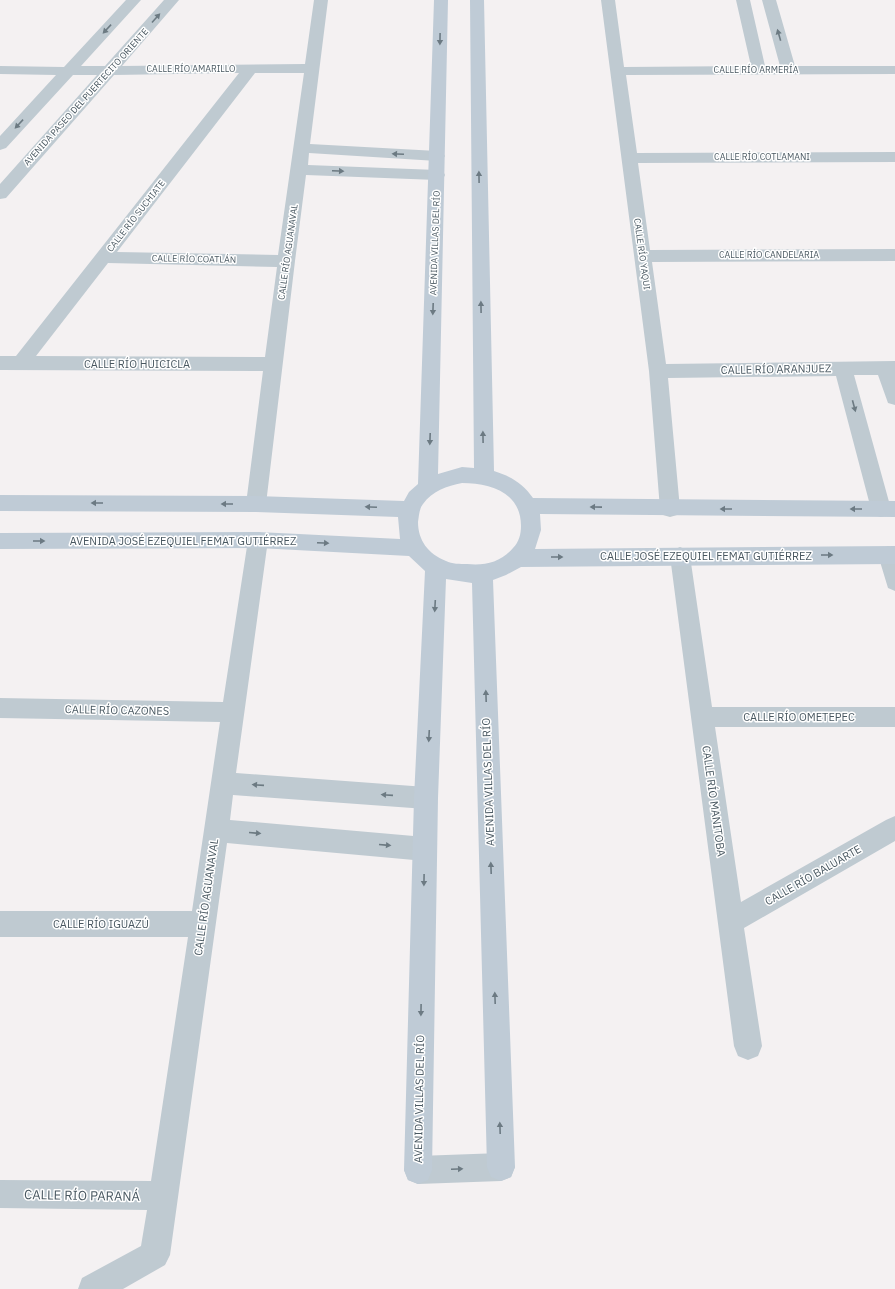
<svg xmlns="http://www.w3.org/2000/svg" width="895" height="1289" font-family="'IBM Plex Sans',sans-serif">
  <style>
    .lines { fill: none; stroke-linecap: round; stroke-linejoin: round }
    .street { fill: #bfcad1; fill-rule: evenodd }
    .secondary { fill: #bfcbd6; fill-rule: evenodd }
    .oneway { fill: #6c7a82 }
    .oneway2 { fill: #6c7a83 }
    .labels { text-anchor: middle; stroke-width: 3; stroke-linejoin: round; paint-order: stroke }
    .far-street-label { font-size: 9px; fill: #485760; stroke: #fff }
    .street-label { font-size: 11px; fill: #485760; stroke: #fff }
    .near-street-label { font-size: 13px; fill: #485760; stroke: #fff }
  </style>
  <rect width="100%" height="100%" fill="#f4f1f2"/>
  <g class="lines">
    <path class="street" d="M126,0H141L81,66H105L164,0H179L122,66L305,64L314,0H328L310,144L437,151L443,153L445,156L443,159L437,161L309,153L308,165L437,170L443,171L445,175L443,179L437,180L306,175L295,261L266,504L263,510L256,512L249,510L246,504L263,371L0,370V356H16L239,73L114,75L6,198L0,199V184L97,75H73L6,148L0,150V136L56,75L0,74V66L64,67ZM255,73H304L278,255L117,252ZM108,263L277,267L265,357L36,356Z
      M601,0H615L624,67L751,66L736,0H750L765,66H780L762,0H776L795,66H895V74L626,75L637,153L895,152V162L638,163L650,250L895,249V261L652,262L666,364L895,361V405L888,403L878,375H854L891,509L888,515L881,517L874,515L871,509L836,376L668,378L680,509L677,515L670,517L663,515L660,509L649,371Z
      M258,532L265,534L268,540L236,773L426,787L434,790L438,798L434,806L426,809L233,795L230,820L425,837L434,841L437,849L434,857L425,861L227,843L170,1255L165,1265L123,1289H78L82,1278L141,1246L147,1210L0,1208V1180L151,1181L188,937H0V911H192L220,722L0,718V698L223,702L248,540L251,534Z
      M888,546L895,549V591L888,588L878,555L881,549Z
      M680,547L687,550L690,556L712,707H895V727H715L741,902L886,820L895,816V841L744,928L762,1046L758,1056L748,1060L738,1056L734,1046L670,556L673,550Z
      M501,1153L511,1157L515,1167L511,1177L501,1181L418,1184L408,1180L404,1170L408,1160L418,1156Z"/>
    <path class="secondary" d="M434,0H448L438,474L462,467L474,468L470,0H484L494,471C510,476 523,483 533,498L895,501V517L540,514L541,530L535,549L895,546V564L521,567L506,575L493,580L515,1167L511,1177L501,1181L491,1177L487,1167L472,583L446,579L438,798L432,1170L428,1180L418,1184L408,1180L404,1170L414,798L425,571L409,556L258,548L0,549V533L258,532L400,539L398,517L256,512L0,511V495L256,496L404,501L409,492L418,484ZM462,483C490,483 521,492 521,526C521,534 519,542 513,548C501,562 485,566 467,564C460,564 452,564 446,561C428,554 418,540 418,522C419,516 419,509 423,504C432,491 447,486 462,483Z"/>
  </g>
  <defs><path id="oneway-solid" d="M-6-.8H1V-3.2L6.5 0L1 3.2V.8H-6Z"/></defs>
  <g class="oneway">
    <use href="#oneway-solid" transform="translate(156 18) rotate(-48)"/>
    <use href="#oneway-solid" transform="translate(107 29) rotate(133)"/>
    <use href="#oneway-solid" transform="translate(779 35) rotate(-106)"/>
    <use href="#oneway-solid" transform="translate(19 124) rotate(133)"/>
    <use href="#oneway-solid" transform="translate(398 154) rotate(-177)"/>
    <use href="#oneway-solid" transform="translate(338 171) rotate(2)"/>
    <use href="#oneway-solid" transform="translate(854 406) rotate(75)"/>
    <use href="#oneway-solid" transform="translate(258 785) rotate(-176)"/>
    <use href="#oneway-solid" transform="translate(387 795) rotate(-176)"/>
    <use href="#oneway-solid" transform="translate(255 833) rotate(5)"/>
    <use href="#oneway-solid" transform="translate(385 845) rotate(5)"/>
    <use href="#oneway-solid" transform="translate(457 1169) rotate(-2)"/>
  </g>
  <g class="oneway2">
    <use href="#oneway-solid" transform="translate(440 39) rotate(91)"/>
    <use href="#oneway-solid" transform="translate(479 177) rotate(-91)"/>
    <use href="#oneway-solid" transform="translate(481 307) rotate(-91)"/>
    <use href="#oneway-solid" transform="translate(433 309) rotate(92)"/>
    <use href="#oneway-solid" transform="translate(483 437) rotate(-91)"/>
    <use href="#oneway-solid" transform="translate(430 439) rotate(92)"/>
    <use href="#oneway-solid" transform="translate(97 503) rotate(-180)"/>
    <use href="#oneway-solid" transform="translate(227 504) rotate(-180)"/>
    <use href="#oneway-solid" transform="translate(371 507) rotate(-178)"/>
    <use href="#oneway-solid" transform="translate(596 507) rotate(-179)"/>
    <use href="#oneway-solid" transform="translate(726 509) rotate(-180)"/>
    <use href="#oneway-solid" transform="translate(856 509) rotate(-180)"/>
    <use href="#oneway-solid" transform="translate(39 541)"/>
    <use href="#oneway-solid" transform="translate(323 543) rotate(3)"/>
    <use href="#oneway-solid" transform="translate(827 555)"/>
    <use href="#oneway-solid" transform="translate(557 557)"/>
    <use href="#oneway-solid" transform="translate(435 606) rotate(93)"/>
    <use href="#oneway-solid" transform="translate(486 696) rotate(-92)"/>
    <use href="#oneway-solid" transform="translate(429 736) rotate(93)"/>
    <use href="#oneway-solid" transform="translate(491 868) rotate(-92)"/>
    <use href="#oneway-solid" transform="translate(424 880) rotate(91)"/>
    <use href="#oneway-solid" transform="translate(495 998) rotate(-92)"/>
    <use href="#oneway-solid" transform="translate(421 1010) rotate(91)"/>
    <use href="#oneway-solid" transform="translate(500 1128) rotate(-92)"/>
  </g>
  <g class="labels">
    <g class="far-street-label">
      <text x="191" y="72">CALLE RÍO AMARILLO</text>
      <text x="756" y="73">CALLE RÍO ARMERÍA</text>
      <text transform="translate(86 97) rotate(-48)" y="3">AVENIDA PASEO DEL PUERTECITO ORIENTE</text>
      <text x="762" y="160">CALLE RÍO COTLAMANI</text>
      <text transform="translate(136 216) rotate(-52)" y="3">CALLE RÍO SUCHIATE</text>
      <text transform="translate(435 243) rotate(-88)" y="3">AVENIDA VILLAS DEL RÍO</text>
      <text transform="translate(288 252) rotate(-82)" y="3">CALLE RÍO AGUANAVAL</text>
      <text transform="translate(642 254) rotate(82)" y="3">CALLE RÍO YAQUI</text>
      <text x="769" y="258">CALLE RÍO CANDELARIA</text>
      <text transform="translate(194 259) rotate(1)" y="3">CALLE RÍO COATLÁN</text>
    </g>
    <g class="street-label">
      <text x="137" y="368">CALLE RÍO HUICICLA</text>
      <text transform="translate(776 369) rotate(-1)" y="4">CALLE RÍO ARANJUEZ</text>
      <text x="183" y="545">AVENIDA JOSÉ EZEQUIEL FEMAT GUTIÉRREZ</text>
      <text x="706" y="560">CALLE JOSÉ EZEQUIEL FEMAT GUTIÉRREZ</text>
      <text transform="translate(117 710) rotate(1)" y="4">CALLE RÍO CAZONES</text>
      <text x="799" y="721">CALLE RÍO OMETEPEC</text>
      <text transform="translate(488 782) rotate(-92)" y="4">AVENIDA VILLAS DEL RÍO</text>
      <text transform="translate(714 801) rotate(82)" y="4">CALLE RÍO MANITOBA</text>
      <text transform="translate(813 875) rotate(-30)" y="4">CALLE RÍO BALUARTE</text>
      <text transform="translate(206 897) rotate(-82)" y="4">CALLE RÍO AGUANAVAL</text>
      <text x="101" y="928">CALLE RÍO IGUAZÚ</text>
      <text transform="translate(419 1099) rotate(-89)" y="4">AVENIDA VILLAS DEL RÍO</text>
    </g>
    <g class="near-street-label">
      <text transform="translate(82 1195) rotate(1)" y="5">CALLE RÍO PARANÁ</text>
    </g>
  </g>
</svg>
